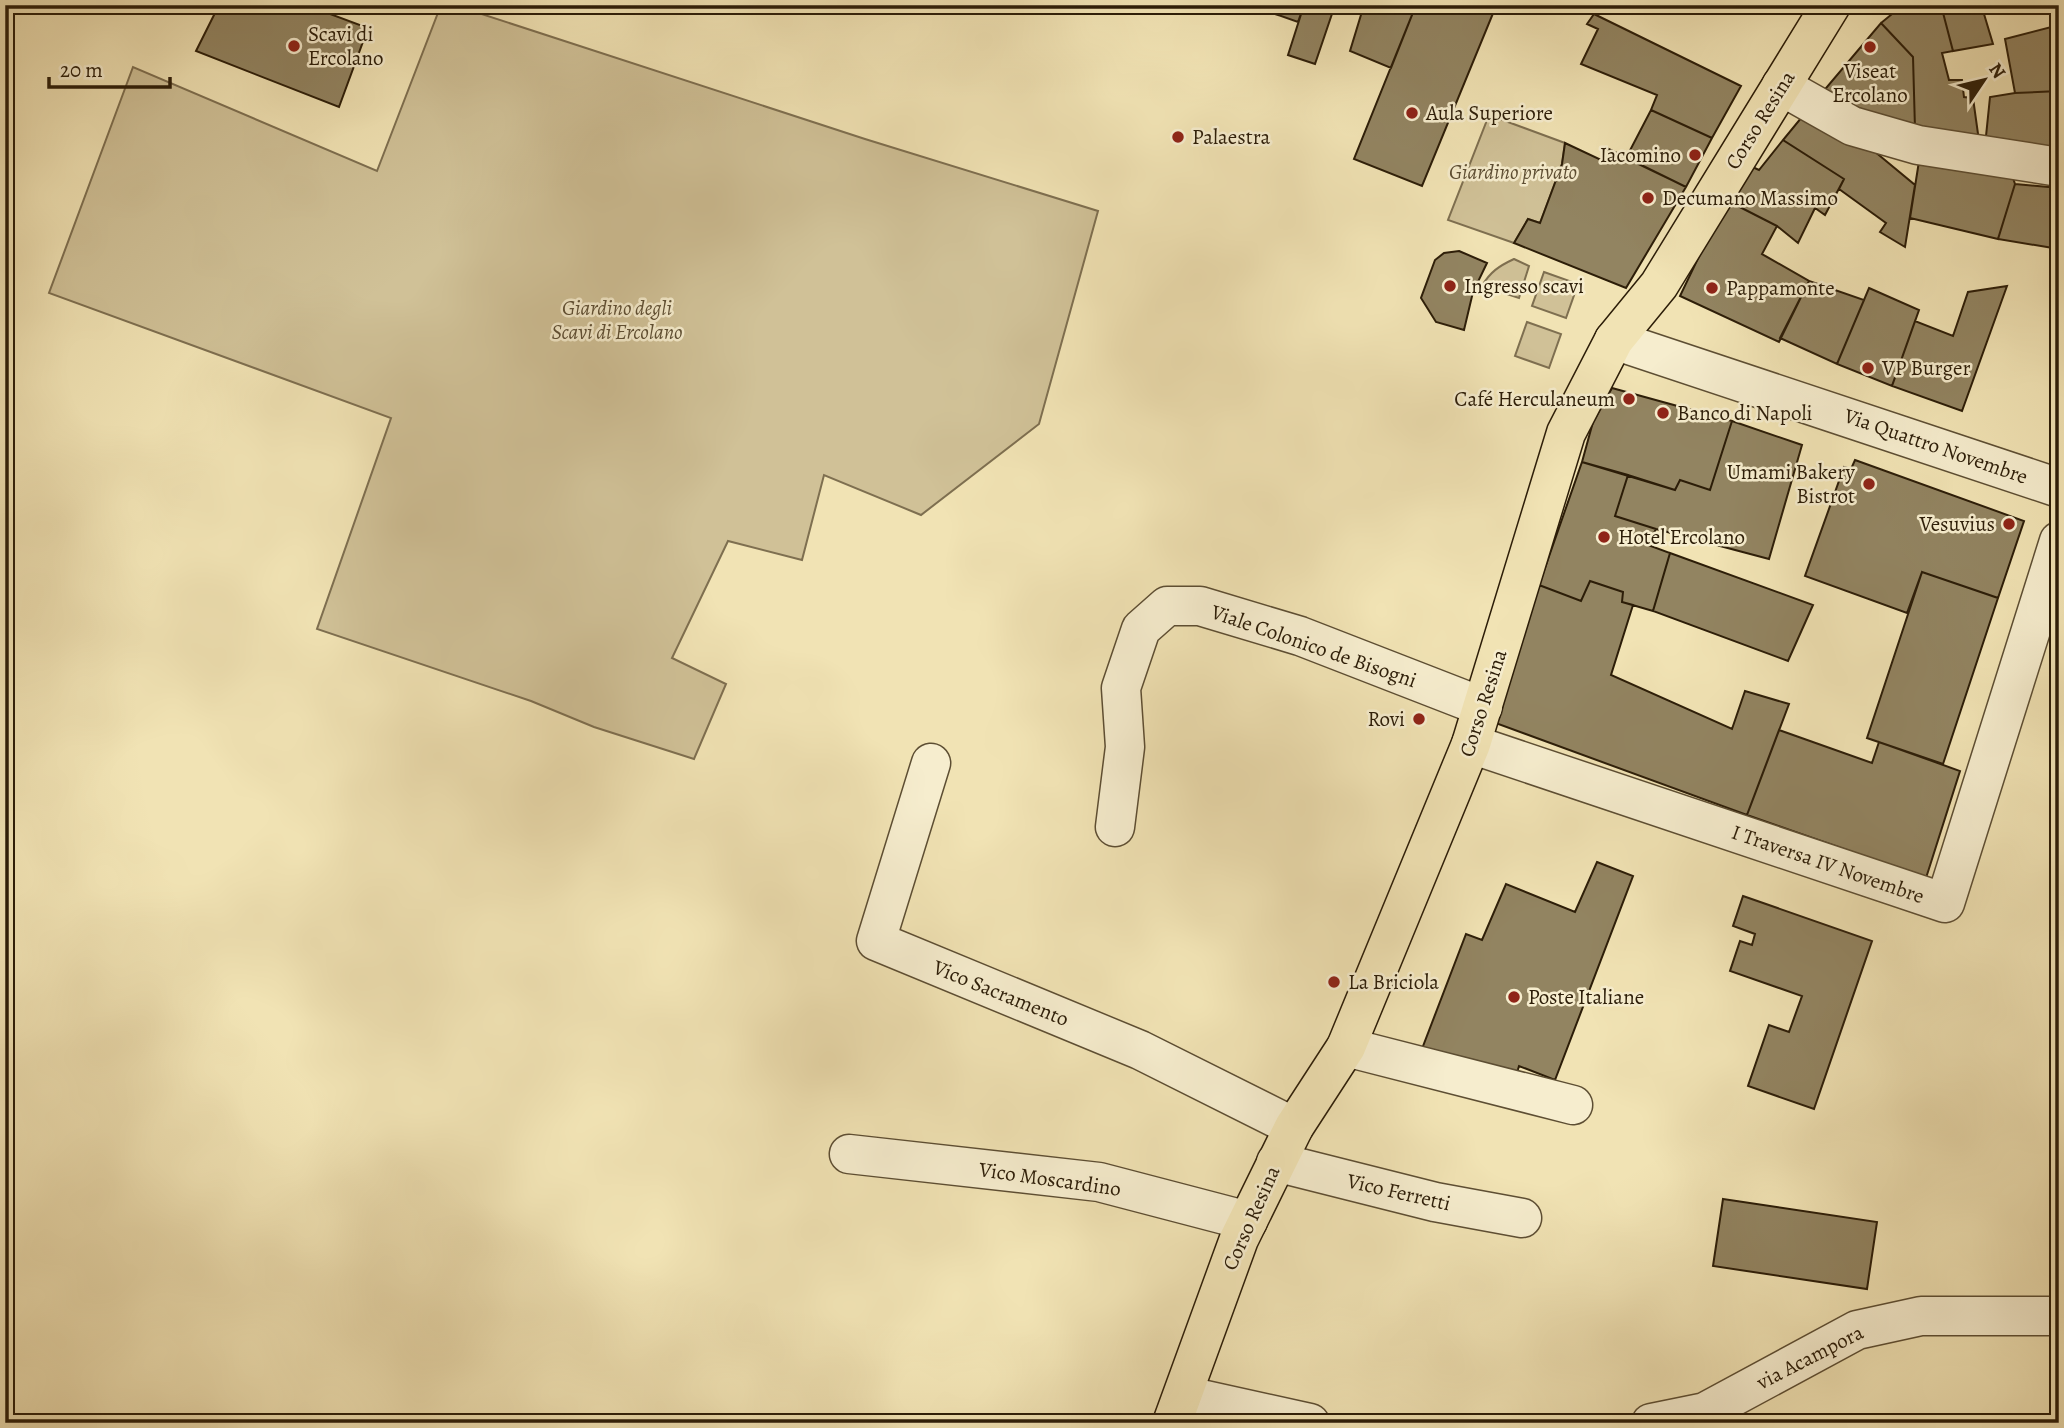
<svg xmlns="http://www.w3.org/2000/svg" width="2064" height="1428" font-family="Alegreya,serif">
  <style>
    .green { fill: #d0c197; stroke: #7e6f50; stroke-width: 2 }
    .building { fill: #928461; stroke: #2c1d08; stroke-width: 2 }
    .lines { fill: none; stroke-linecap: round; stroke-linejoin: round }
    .minor-casing { stroke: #5d4e33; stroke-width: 41 }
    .tertiary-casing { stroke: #5d4e33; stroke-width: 41 }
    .primary-casing { stroke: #2c1d08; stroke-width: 41 }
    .minor { stroke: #f6edce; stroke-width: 38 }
    .tertiary { stroke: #f6edce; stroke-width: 38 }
    .primary { stroke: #f1e3b4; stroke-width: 38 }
    .poi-dot { fill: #8f2418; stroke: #f6edce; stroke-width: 2.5 }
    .labels { text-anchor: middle; stroke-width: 5; stroke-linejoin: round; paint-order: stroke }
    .poi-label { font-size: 21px; fill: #2c1d08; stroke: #f6edce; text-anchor: start }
    .street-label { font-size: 21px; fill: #2c1d08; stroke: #f6edce }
    .park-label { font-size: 21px; font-style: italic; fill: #5d4e33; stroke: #f6edce }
  </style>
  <rect width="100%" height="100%" fill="#f1e3b4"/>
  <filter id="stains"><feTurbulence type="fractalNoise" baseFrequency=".00286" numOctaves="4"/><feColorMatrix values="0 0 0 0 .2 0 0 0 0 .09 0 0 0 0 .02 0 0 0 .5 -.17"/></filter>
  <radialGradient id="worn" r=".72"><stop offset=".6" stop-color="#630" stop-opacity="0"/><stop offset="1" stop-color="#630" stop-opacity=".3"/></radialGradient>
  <path class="green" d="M441,5H454L865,139L1098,211L1039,424L921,515L824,475L802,560L728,541L672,658L726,684L694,759L594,727L531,701L317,629L391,418L49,293L133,67L377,171Z
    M1489,115L1565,143L1562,164L1540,223L1528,219L1514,243L1448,220Z
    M1514,259L1529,266L1519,298L1482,286C1490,272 1499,266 1514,259Z
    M1544,272L1578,284L1566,318L1532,306Z
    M1527,322L1561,334L1549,368L1515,356Z"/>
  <path class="building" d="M219,5H306L368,28L339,107L196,51Z
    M1248,5H1282L1278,15Z
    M1282,5H1304L1298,22L1278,15Z
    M1304,5H1335L1315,64L1288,55Z
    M1364,5H1416L1391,68L1350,51Z
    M1416,5H1481L1494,11L1422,186L1354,159Z
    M1903,5H1941L1953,51L1942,53L1949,80H1962L1964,97L1973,98L1979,141L1915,129L1913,57L1881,23Z
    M1941,5H2014L1984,14L1993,44L1953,51Z
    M1594,14L1741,86L1712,138L1651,110L1657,95L1581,64L1598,29L1587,24Z
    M1881,23L1913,57L1915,129L1821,94Z
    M2059,25V91L2015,93L2005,39Z
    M2059,91V157L1985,146L1990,97L2015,93Z
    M1651,110L1712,138L1686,187L1626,158Z
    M1806,112L1868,146L1915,185L1905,247L1880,232L1886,223L1839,189L1844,179L1783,140Z
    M1783,140L1844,179L1825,215L1815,208L1798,243L1777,226L1726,200L1746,164L1759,170Z
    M1565,143L1601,160L1607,148L1686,187L1626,288L1514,243L1528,219L1540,223L1562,164Z
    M1920,155L2010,169L2015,184L1998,239L1910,218Z
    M2015,184L2059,188V249L1998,239Z
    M1726,200L1777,226L1762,254L1809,281L1779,342L1680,296Z
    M1459,251L1487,263L1473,292L1464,330L1436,322L1421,298L1435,260L1444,253Z
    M1809,281L1864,300L1837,364L1780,338Z
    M2007,286L1962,411L1892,386L1915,321L1953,336L1968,292Z
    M1869,288L1919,310L1892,386L1837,364Z
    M1612,388L1732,421L1710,490L1680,480L1675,490L1582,462L1593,422Z
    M1732,421L1802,445L1769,559L1656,529L1615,516L1628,475L1675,490L1680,480L1710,490Z
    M1855,460L2024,521L1998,598L1922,572L1907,613L1805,576L1844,467L1851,469Z
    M1582,462L1628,475L1615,516L1656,529L1648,545L1670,553L1653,611L1622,602L1623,592L1590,581L1581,601L1539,585Z
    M1670,553L1813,605L1788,661L1653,611Z
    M1922,572L1998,598L1943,764L1867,738Z
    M1590,581L1623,592L1622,602L1633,605L1611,675L1732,729L1745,691L1789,704L1747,815L1490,721L1539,585L1581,601Z
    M1779,730L1872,763L1879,742L1960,771L1926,878L1747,815Z
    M1597,862L1633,876L1555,1080L1519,1066L1514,1083L1420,1054L1466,934L1482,940L1506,884L1575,912Z
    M1743,896L1872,941L1814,1109L1748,1086L1769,1025L1789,1032L1802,996L1730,971L1740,941L1752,945L1755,934L1733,926Z
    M1723,1199L1877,1222L1867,1289L1713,1266Z
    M832,1419L861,1423H811Z"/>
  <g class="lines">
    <g class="minor-casing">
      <path id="minor" d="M1781,86L1852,126L1918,145L2059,167
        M931,763L876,941L1140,1050L1294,1127
        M1115,827L1125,747L1121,688L1141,629L1167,606H1200L1300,636L1483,707
        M1346,1047L1573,1105
        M849,1154L1099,1182L1248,1221
        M1276,1162L1435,1202L1522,1218
        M1183,1395L1310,1423
        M1651,1423L1705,1412L1857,1330L1921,1316H2059"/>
    </g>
    <g class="tertiary-casing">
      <path id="tertiary" d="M1614,340L2059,488
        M1471,744L1945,903L2059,541"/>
    </g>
    <g class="primary-casing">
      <path id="primary" d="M1172,1423L1239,1239L1294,1127L1346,1047L1471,744L1566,433L1614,340L1659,285L1831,5"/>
    </g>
    <use href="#minor" class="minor"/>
    <use href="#tertiary" class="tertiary"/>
    <use href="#primary" class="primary"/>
  </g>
  <g class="poi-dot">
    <circle cx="294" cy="46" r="7"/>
    <circle cx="1870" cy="47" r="7"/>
    <circle cx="1412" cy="113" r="7"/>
    <circle cx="1178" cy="137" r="7"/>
    <circle cx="1695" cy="155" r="7"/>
    <circle cx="1648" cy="198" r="7"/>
    <circle cx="1450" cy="286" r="7"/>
    <circle cx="1712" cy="288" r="7"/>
    <circle cx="1868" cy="368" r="7"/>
    <circle cx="1629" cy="399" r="7"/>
    <circle cx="1663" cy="413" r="7"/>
    <circle cx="1869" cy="484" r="7"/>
    <circle cx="2009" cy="524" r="7"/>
    <circle cx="1604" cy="537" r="7"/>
    <circle cx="1419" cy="719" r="7"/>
    <circle cx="1334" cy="982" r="7"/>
    <circle cx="1514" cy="997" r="7"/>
  </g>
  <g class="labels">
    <g class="poi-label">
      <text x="308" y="41">Scavi di<tspan x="308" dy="24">Ercolano</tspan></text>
      <text x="1870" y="78" text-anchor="middle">Viseat<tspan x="1870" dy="24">Ercolano</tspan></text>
      <text x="1426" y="120">Aula Superiore</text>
      <text x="1192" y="144">Palaestra</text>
      <text x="1681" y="162" text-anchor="end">Iacomino</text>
      <text x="1662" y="205">Decumano Massimo</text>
      <text x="1464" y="293">Ingresso scavi</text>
      <text x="1726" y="295">Pappamonte</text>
      <text x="1882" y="375">VP Burger</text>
      <text x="1615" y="406" text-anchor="end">Café Herculaneum</text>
      <text x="1677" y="420">Banco di Napoli</text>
      <text x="1855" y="479" text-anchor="end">Umami Bakery<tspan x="1855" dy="24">Bistrot</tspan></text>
      <text x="1995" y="531" text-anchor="end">Vesuvius</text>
      <text x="1618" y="544">Hotel Ercolano</text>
      <text x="1405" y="726" text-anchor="end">Rovi</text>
      <text x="1348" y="989">La Briciola</text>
      <text x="1528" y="1004">Poste Italiane</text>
    </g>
    <g class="street-label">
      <text transform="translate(1760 120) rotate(-58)" y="7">Corso Resina</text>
      <text transform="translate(1936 446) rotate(19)" y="7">Via Quattro Novembre</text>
      <text transform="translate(1314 646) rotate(19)" y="7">Viale Colonico de Bisogni</text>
      <text transform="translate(1483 703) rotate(-72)" y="7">Corso Resina</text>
      <text transform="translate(1828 864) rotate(19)" y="7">I Traversa IV Novembre</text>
      <text transform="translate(1001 993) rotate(22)" y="7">Vico Sacramento</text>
      <text transform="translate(1050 1179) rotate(8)" y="7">Vico Moscardino</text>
      <text transform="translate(1399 1192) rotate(13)" y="7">Vico Ferretti</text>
      <text transform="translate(1251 1218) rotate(-66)" y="7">Corso Resina</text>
      <text transform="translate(1810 1357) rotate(-27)" y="7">via Acampora</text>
    </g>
    <g class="park-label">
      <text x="1513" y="179">Giardino privato</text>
      <text x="617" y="315">Giardino degli<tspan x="617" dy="24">Scavi di Ercolano</tspan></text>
    </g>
  </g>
  <rect width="2064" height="1428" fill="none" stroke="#f1e3b4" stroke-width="28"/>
  <rect x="7" y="7" width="2050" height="1414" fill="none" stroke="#2c1d08" stroke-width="3.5"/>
  <rect x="14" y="14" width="2036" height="1400" fill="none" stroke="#2c1d08" stroke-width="2"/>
  <g transform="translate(1984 80) rotate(55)" stroke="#f6edce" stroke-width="5" paint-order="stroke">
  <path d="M0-5L12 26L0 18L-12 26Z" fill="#2c1d08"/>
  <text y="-10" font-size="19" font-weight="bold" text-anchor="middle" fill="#2c1d08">N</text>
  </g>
  <path d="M49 77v10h121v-10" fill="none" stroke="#2c1d08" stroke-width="3.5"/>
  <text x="60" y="77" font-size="21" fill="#2c1d08" stroke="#f6edce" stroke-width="5" paint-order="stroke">20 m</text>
  <rect width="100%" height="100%" filter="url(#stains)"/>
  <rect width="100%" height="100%" fill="url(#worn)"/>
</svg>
